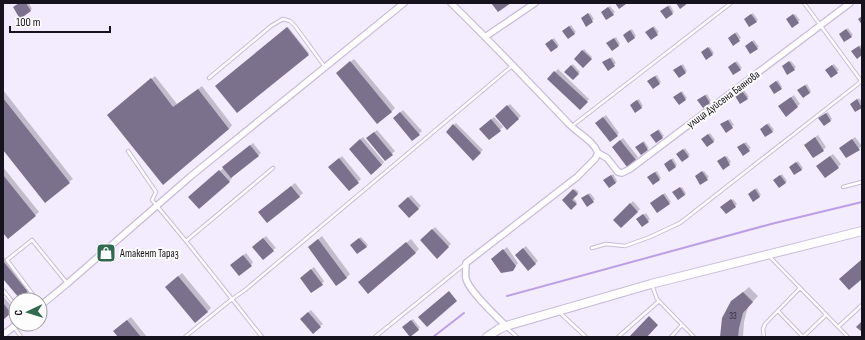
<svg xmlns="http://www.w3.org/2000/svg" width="865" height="340" font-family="'Sofia Sans Condensed',sans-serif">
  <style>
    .shadow { fill: #0003 }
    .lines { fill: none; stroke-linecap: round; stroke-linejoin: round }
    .stream { stroke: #bc9ee6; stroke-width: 2 }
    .building { fill: #7c718d }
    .lane-casing { stroke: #c7bbd9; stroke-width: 4.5 }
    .street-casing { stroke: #c7bbd9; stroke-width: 8 }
    .secondary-casing { stroke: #c7bbd9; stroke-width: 10 }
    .lane { stroke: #fff; stroke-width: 2.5 }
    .street { stroke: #fff; stroke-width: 5.5 }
    .secondary { stroke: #fff; stroke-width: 8 }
    .labels { text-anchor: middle; stroke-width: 4; stroke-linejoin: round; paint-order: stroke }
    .number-label { font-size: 9px; fill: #302a3a }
    .street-label { font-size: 11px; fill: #17131e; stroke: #fdfdfd }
    .poi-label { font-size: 11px; fill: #17131e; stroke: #fdfdfd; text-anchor: start }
  </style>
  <rect width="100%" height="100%" fill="#f3ecff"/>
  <path class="shadow" d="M19,3H29L32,9L20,17Z
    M670,5L674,12L666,17L663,9Z
    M610,6L615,12L613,14L602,12Z
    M590,13L594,19L586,25L583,17Z
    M753,13L758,20L756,21L747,17Z
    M795,14L800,20L792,26L789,18Z
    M571,25L576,32L568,37L565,29Z
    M654,26L659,32L651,38L648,30Z
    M288,27L309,53L237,112L216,86Z
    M848,28L853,35L851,36L842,32Z
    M632,29L636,36L628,42L625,33Z
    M737,32L741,38L733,44L730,36Z
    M616,37L620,44L618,46L609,42Z
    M554,38L559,45L557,47L548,43Z
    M754,40L759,47L757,48L748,44Z
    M861,45L862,47V54L854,49Z
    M710,47L714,53L706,59L703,51Z
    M584,49L592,57L583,67L575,59Z
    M612,57L616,63L608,69L605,61Z
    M354,59L395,108L391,112L340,70Z
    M737,61L742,68L740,69L731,65Z
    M791,61L796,67L794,69L785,65Z
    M573,64L580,72L573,79L566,72Z
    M683,64L687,71L686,72L676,69Z
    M834,64L839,70L831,76L828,68Z
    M558,69L589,99L580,109L548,79Z
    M657,75L661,82L653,87L650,79Z
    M155,76L177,104L202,86L232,125L229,129L112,112Z
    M778,80L782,87L781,88L772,84Z
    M807,84L811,91L810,93L800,89Z
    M3,90L73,179L69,182L3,148Z
    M744,90L749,97L747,98L738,94Z
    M682,91L687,98L685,99L676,95Z
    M707,94L711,101L709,102L700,99Z
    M794,95L800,104L786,115L782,104Z
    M859,98L862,102V106L856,111L853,103Z
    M639,99L643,106L636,112L632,103Z
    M510,104L521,116L507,128L496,116Z
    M403,110L422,131L412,140L394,118Z
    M828,112L832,119L831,120L821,117Z
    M606,115L619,133L617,135L596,123Z
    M494,117L503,127L489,139L483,126Z
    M730,119L734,125L726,131L723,123Z
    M456,123L483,150L473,159L447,132Z
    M769,123L774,130L772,131L763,127Z
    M659,129L664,136L662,137L653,134Z
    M377,130L395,151L385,160L370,136Z
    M710,133L715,140L713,142L704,138Z
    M818,135L826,147L823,150L808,143Z
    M363,137L384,162L382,165L353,146Z
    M855,137L862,146L846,157L840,148Z
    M623,138L638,157L635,160L616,144Z
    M644,141L649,148L647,149L638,146Z
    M746,142L751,148L743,154L740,146Z
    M253,143L261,153L231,177L232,178L229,182L193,194Z
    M685,148L690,155L688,156L679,153Z
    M833,154L841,164L838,167L819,164Z
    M342,156L361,179L349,190L332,165Z
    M727,156L731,162L723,168L720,160Z
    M673,158L677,165L669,171L667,163Z
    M798,161L803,168L801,170L792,166Z
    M3,167L39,212L8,238L3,231Z
    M657,171L661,178L653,183L650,175Z
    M704,171L709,177L707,179L698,175Z
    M613,174L617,181L616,183L606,179Z
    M782,174L787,181L785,183L776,179Z
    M295,183L303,193L299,197L263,209Z
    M682,187L686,193L685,195L675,191Z
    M757,188L761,195L753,201L750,192Z
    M575,189L579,192L573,198L577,202L571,208L563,200Z
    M590,193L595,199L593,201L584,197Z
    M665,193L671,202L669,203L653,201Z
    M411,195L421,206L409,217L400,206Z
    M733,199L737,204L726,213L723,206Z
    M633,201L640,209L621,227L614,220Z
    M646,213L650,219L648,221L637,219Z
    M435,227L451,244L437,257L421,240Z
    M266,236L276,248L273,250L256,244Z
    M322,236L350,274L346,278L309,247Z
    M361,237L368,245L358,253L351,245Z
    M411,239L419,249L416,252L363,279Z
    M526,246L538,261L528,270L519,252Z
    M507,247L518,263L515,267L495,257Z
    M246,253L253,262L251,265L234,263Z
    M3,256L30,289L20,298L3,277Z
    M314,267L324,281L322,284L304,275Z
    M182,273L211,308L207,312L170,283Z
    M749,287L758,296L748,307L744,322L743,337H721L732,302Z
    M3,296L14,309L3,319Z
    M311,310L323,324L320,326L301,319Z
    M131,317L147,337H120L118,327Z
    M413,319L420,328L410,336L403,327Z"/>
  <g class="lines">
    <path class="stream" d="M507,296L771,224L862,202
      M433,337L464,313"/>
  </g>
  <path class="building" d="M19,3H26L31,11L20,19L13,7Z
    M491,3H511L498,12Z
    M615,3H625L626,4L619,9Z
    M676,3H688L680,9Z
    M668,6L673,14L666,19L660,11Z
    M608,7L614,15L606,20L601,12Z
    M588,13L593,22L586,27L581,18Z
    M751,14L757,22L749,27L744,19Z
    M793,14L799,23L792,28L786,19Z
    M862,16V25L858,19Z
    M569,26L575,34L568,39L562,31Z
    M287,27L309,55L237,113L215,86Z
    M653,27L658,35L651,40L645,32Z
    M846,29L852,37L844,42L839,34Z
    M630,30L635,38L628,43L623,35Z
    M735,33L740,41L733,46L728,38Z
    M614,38L619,46L612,51L606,43Z
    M552,39L558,47L551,52L545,44Z
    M752,41L758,49L750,54L745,46Z
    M859,46L862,51V55L857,59L851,51Z
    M708,47L713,55L706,60L701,52Z
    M582,50L592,59L583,68L574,59Z
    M610,58L615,66L608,71L602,62Z
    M350,61L392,112L377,124L336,73Z
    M789,61L795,70L787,75L782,66Z
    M735,62L741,70L733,75L728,67Z
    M571,65L579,74L573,80L564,72Z
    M681,65L686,73L679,78L673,70Z
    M832,65L838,73L831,78L825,70Z
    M554,71L588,102L580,110L547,79Z
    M655,76L660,84L653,89L647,81Z
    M151,78L173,107L198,89L229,129L163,185L107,115Z
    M776,81L782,89L774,94L769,86Z
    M805,85L810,93L803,98L797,90Z
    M742,91L748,99L740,104L735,96Z
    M681,92L686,100L679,105L673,97Z
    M705,95L710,103L703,108L697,100Z
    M791,97L798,107L786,117L778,106Z
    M3,98L70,183L45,203L3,150Z
    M857,99L862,108L855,112L850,104Z
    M637,100L642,108L635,113L630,105Z
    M507,105L519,119L507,130L495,116Z
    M400,112L420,135L412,141L393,118Z
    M826,113L831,121L824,126L818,118Z
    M603,117L618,136L610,142L595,123Z
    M491,119L501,131L489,140L479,129Z
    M728,120L733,128L726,133L720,124Z
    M453,124L481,153L473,161L446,132Z
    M767,124L773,132L765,137L760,129Z
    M658,130L663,138L656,143L650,135Z
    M374,132L393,155L385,161L366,138Z
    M708,134L714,142L707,147L701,139Z
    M815,137L824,151L813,158L804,145Z
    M360,139L382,165L371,175L349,149Z
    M852,139L860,150L846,158L839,148Z
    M620,140L636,160L627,167L612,147Z
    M643,142L648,150L641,155L635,147Z
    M744,143L750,151L743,156L737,147Z
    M250,145L259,156L231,178L222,167Z
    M683,149L689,157L682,162L676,154Z
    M725,156L730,165L723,170L717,161Z
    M830,156L839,168L825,178L816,166Z
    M339,158L359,183L349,191L328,167Z
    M671,159L676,167L669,172L664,164Z
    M796,162L802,170L794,175L789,167Z
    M219,170L230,182L199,209L188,197Z
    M702,171L708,180L700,185L695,176Z
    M655,172L660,180L653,185L647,177Z
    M3,175L36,216L8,239L3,233Z
    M611,175L616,183L609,188L603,180Z
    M780,175L786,183L779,188L773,180Z
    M291,186L300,197L267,223L258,212Z
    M680,187L685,195L678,200L672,192Z
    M573,189L578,194L572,200L577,204L571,210L562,200Z
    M755,189L760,197L753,202L748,194Z
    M588,194L594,202L587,207L581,198Z
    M663,194L670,204L657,213L650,203Z
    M408,197L419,209L409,218L398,206Z
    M731,199L736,207L726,214L720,207Z
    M630,203L638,212L621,228L613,220Z
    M643,214L649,222L642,227L636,219Z
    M432,229L449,247L437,259L420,240Z
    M263,238L274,251L263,260L252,247Z
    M359,238L367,247L357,254L350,245Z
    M318,239L347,278L336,286L308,247Z
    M406,242L416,253L368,294L358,282Z
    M523,248L536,264L528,271L515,255Z
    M503,249L516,266L513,271L501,273L491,259Z
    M243,255L252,266L239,276L230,265Z
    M861,260H862V279L849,290L839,279Z
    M3,261L28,292L20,299L3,279Z
    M311,269L323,285L311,293L300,278Z
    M178,276L208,312L195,323L165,287Z
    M449,291L457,301L427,327L418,317Z
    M743,292L753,302L743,313L739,328L738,337H720L722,318L731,301Z
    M3,303L11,313L3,320Z
    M308,312L321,327L313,334L300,319Z
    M649,316L658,325L647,337H629Z
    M127,320L141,337H118L113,331Z
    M411,320L419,330L410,337L402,327Z
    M862,321V332L856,327Z"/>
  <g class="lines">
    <g class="lane-casing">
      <path id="lane" d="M804,3L862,82
        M209,78L271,26L283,19L290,21L295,26L325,67
        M572,126L731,3
        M128,151L156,192L152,200L186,241L273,168
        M843,187L862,182
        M592,248L606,244L625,246L650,237L680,223L858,84L862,80
        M770,257L848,337
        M652,285L657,299L694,337
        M3,290L16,306
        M37,300L7,260L32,240L67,283
        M778,311L803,337
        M560,313L586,337
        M14,327L21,337
        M838,327L862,305
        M507,328L517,337
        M185,337L232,299L186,241
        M262,337L232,299L245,290L512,66
        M375,337L465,264
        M618,337L659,301
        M671,337L682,325
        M764,337L763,329L765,324L800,288
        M803,337L826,315"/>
    </g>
    <g class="street-casing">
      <path id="street" d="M451,3C491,42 530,83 568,123C577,133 593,140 598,153L595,159L577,177L466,263C466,268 465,274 466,279C470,292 495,315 506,326
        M485,37L535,3
        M598,153L607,158L618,172L622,173L630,169L850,3
        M40,306L68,283L191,176L404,3
        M3,335L17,324"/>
    </g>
    <g class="secondary-casing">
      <path id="secondary" d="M487,337L499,329L506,326L651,284L862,231"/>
    </g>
    <use href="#lane" class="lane"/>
    <use href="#street" class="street"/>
    <use href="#secondary" class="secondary"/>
  </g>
  <defs>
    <g id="shop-square" transform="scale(1)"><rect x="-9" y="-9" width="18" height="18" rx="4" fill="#316951" stroke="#fdfdfd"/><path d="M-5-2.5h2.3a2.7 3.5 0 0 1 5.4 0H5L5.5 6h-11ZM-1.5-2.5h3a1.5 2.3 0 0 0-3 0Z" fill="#fff"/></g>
  </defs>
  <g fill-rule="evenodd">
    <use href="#shop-square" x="106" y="253"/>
  </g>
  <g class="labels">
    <g class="number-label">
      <text x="733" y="319">33</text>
    </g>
    <g class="street-label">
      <text transform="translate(723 99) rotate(-37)" y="4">улица Дуйсена Баянова</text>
    </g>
    <g class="poi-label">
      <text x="120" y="257">Атакент Тараз</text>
    </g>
  </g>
  <rect width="865" height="340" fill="none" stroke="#17131e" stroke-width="8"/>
  <g transform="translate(28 312) rotate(266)"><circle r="19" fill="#fdfdfd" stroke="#a19fa4"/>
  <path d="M0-3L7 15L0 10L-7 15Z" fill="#316951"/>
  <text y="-6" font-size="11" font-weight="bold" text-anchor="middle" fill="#17131e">С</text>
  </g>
  <path d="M10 26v6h100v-6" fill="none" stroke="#17131e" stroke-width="2"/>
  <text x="16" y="26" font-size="12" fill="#17131e" stroke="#fdfdfd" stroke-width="3" paint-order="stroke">100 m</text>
</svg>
